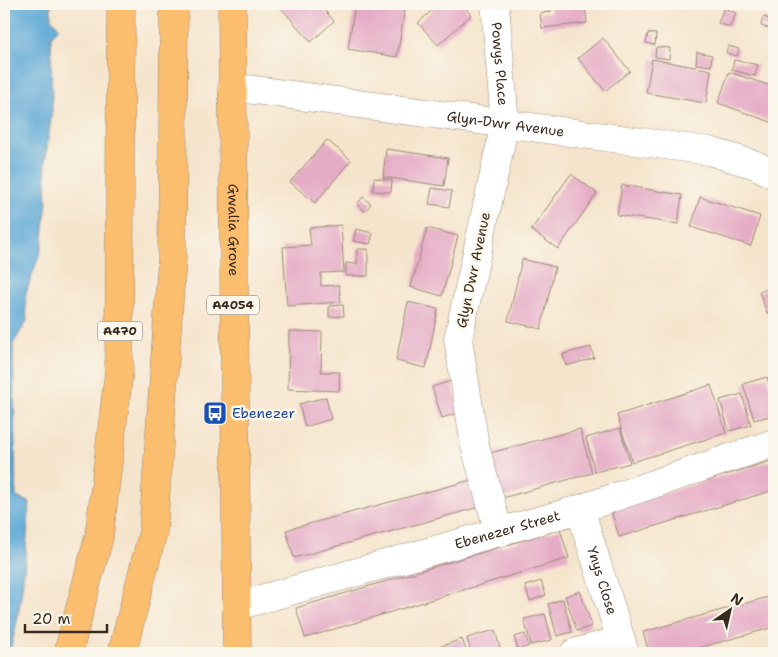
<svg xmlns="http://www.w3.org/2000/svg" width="778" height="657" font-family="'Shantell Sans',sans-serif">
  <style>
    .water { fill: #5da8d6; stroke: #4c697a }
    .building { fill: #e5acc6 }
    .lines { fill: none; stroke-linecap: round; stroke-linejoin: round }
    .minor-casing { stroke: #988775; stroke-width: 29 }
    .major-casing { stroke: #988775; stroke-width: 29 }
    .highway-casing { stroke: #988775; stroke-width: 29 }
    .minor { stroke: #fff; stroke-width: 28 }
    .major { stroke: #fabe6e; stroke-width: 28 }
    .highway { stroke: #fabe6e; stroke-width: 28 }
    .labels { text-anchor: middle; stroke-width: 5; stroke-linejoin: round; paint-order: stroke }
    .shield { fill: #fbf7ec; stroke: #75685c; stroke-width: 1 }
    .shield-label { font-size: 12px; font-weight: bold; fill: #3b2a1e }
    .street-label { font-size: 14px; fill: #3b2a1e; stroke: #fbf7ec }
    .transit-label { font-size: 14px; fill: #164399; stroke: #fbf7ec; text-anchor: start }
  </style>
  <rect width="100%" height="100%" fill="#fbf7ec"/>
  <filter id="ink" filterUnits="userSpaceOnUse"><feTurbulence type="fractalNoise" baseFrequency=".02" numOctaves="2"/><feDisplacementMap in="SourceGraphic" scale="10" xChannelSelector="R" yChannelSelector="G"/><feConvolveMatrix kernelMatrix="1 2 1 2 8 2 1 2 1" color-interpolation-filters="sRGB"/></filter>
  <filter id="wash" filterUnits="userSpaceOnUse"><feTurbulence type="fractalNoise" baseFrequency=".0096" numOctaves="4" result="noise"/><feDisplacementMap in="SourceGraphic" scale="20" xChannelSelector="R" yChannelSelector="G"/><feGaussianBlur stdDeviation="1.12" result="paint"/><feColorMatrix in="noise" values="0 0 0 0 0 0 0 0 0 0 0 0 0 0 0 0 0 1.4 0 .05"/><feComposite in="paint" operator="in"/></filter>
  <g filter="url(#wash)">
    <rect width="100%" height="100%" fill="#f5e4cc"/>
    <path class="water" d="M4,4H51V18L59,27L51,37L52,110L45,163L47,201L42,247L25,296L27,321L13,344L16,497L30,502C25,552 24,605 9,653H4Z"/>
    <g id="blocks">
      <path class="building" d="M284,4H319L334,21L311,42L280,7Z
        M355,4H378L405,8L397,57L348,49Z
        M439,4H462L471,15L438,45L418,23Z
        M550,4H585L587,23L542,28L540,13L551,12Z
        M724,8L736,13L730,27L718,23Z
        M763,17L774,20L772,29L761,26Z
        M648,33L656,34L655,45L646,43Z
        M603,38L630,71L605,91L578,58Z
        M728,46L739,49L737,56L726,53Z
        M656,47L670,48L669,59L655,57Z
        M697,52L712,55L711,66L696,64Z
        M652,59L711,70L706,103L646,93Z
        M734,60L758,65L755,76L732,70Z
        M729,72L774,87V123L718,103Z
        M327,140L351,160L315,203L290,182Z
        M386,149L448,158L444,186L383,177Z
        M571,174L597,193L558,249L531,230Z
        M374,178L392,180L391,192L373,191Z
        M622,185L682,195L678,224L617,215Z
        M432,188L452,191L449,207L429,204Z
        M363,197L371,204L365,211L357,204Z
        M700,197L760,216L751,246L691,227Z
        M341,225L344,272L321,273V286L339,285L341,302L287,306L283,247L311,245L309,228Z
        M427,228L458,236L442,296L411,287Z
        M356,229L373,233L370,244L353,241Z
        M357,249H368V276H346V263L357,264Z
        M522,259L555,267L541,329L508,321Z
        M770,288L774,301V310L767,313L759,292Z
        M408,302L438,309L426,368L396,361Z
        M343,305L344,316L329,317V306Z
        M289,331L322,332L321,372H340L339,391L288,389Z
        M591,347L594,358L566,366L563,354Z
        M767,377L774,400V415L754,420L743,384Z
        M451,381L461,412L442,418L432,387Z
        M711,385L726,433L632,462L617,415Z
        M742,394L751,425L729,431L720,400Z
        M326,397L331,419L305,427L299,404Z
        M620,428L630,463L595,472L586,438Z
        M580,429L592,473L502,498L490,453Z
        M774,460V490L619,537L611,510Z
        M475,479L483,506L294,558L286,530Z
        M560,529L569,558L305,638L296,608Z
        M541,581L546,595L530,601L525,586Z
        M580,591L592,626L577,631L565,596Z
        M768,597L774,627L681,653H649L643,632Z
        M563,599L572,632L557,636L548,604Z
        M545,614L552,640L531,645L524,619Z
        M495,630L501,652L471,653L467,638Z
        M525,634L529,646L518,650L514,637Z
        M462,639L467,653H434L433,649Z"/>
    </g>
  </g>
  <g filter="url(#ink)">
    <use href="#blocks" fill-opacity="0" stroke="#988775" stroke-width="1"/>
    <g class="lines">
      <g class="minor-casing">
        <g id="minor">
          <path id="s1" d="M495,4L505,124L458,339L475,446L499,533"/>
          <path id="s2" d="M232,87L709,151L756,165L774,175"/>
          <path id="s3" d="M580,509L625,653"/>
          <path id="s4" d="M237,606L580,509L774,443"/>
          <path d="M574,653L621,640"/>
        </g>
      </g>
      <g class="major-casing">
        <g id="major">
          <path id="s5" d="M232,4L237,653"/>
        </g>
      </g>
      <g class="highway-casing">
        <path id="highway" d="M68,653L99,537L119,371L121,4
          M122,653L153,532L172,258L174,4"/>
      </g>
      <use href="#minor" class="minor"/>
      <use href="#major" class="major"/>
      <use href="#highway" class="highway"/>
    </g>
  </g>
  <defs>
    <g id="bus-square" transform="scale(1.25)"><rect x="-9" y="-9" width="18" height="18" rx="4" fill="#1a4fb4" stroke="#fbf7ec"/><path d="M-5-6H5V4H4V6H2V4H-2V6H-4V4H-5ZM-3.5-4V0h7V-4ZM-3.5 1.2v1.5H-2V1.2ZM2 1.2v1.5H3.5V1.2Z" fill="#fff"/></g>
  </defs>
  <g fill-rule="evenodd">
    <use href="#bus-square" x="215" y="413"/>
  </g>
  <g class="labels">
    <g class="shield">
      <rect x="207" y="295.5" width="52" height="19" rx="4"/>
      <rect x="97.5" y="321.5" width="45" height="19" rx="4"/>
    </g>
    <g class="shield-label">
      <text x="233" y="309">A4054</text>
      <text x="120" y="335">A470</text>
    </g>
    <g class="street-label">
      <text dy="5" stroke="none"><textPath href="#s1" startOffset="60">Powys Place</textPath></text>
      <text dy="5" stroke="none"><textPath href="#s2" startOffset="276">Glyn-Dwr Avenue</textPath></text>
      <text dy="5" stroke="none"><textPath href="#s5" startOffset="226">Gwalia Grove</textPath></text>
      <text transform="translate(473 270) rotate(-78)" y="5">Glyn Dwr Avenue</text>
      <text dy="5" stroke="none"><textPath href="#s4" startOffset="281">Ebenezer Street</textPath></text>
      <text dy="5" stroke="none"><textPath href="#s3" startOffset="75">Ynys Close</textPath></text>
    </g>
    <g class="transit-label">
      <text x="232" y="418">Ebenezer</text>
    </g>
  </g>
  <rect width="778" height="657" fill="none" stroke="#fbf7ec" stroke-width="20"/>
  <g transform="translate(730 610) rotate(34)" stroke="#fbf7ec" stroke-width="4" paint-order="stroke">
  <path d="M0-4L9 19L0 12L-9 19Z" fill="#3b2a1e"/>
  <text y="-8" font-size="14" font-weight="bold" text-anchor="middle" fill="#3b2a1e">N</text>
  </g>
  <path d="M25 624v8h82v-8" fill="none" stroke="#3b2a1e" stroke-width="2.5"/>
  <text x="32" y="624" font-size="15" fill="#3b2a1e" stroke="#fbf7ec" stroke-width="4" paint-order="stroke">20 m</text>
</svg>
